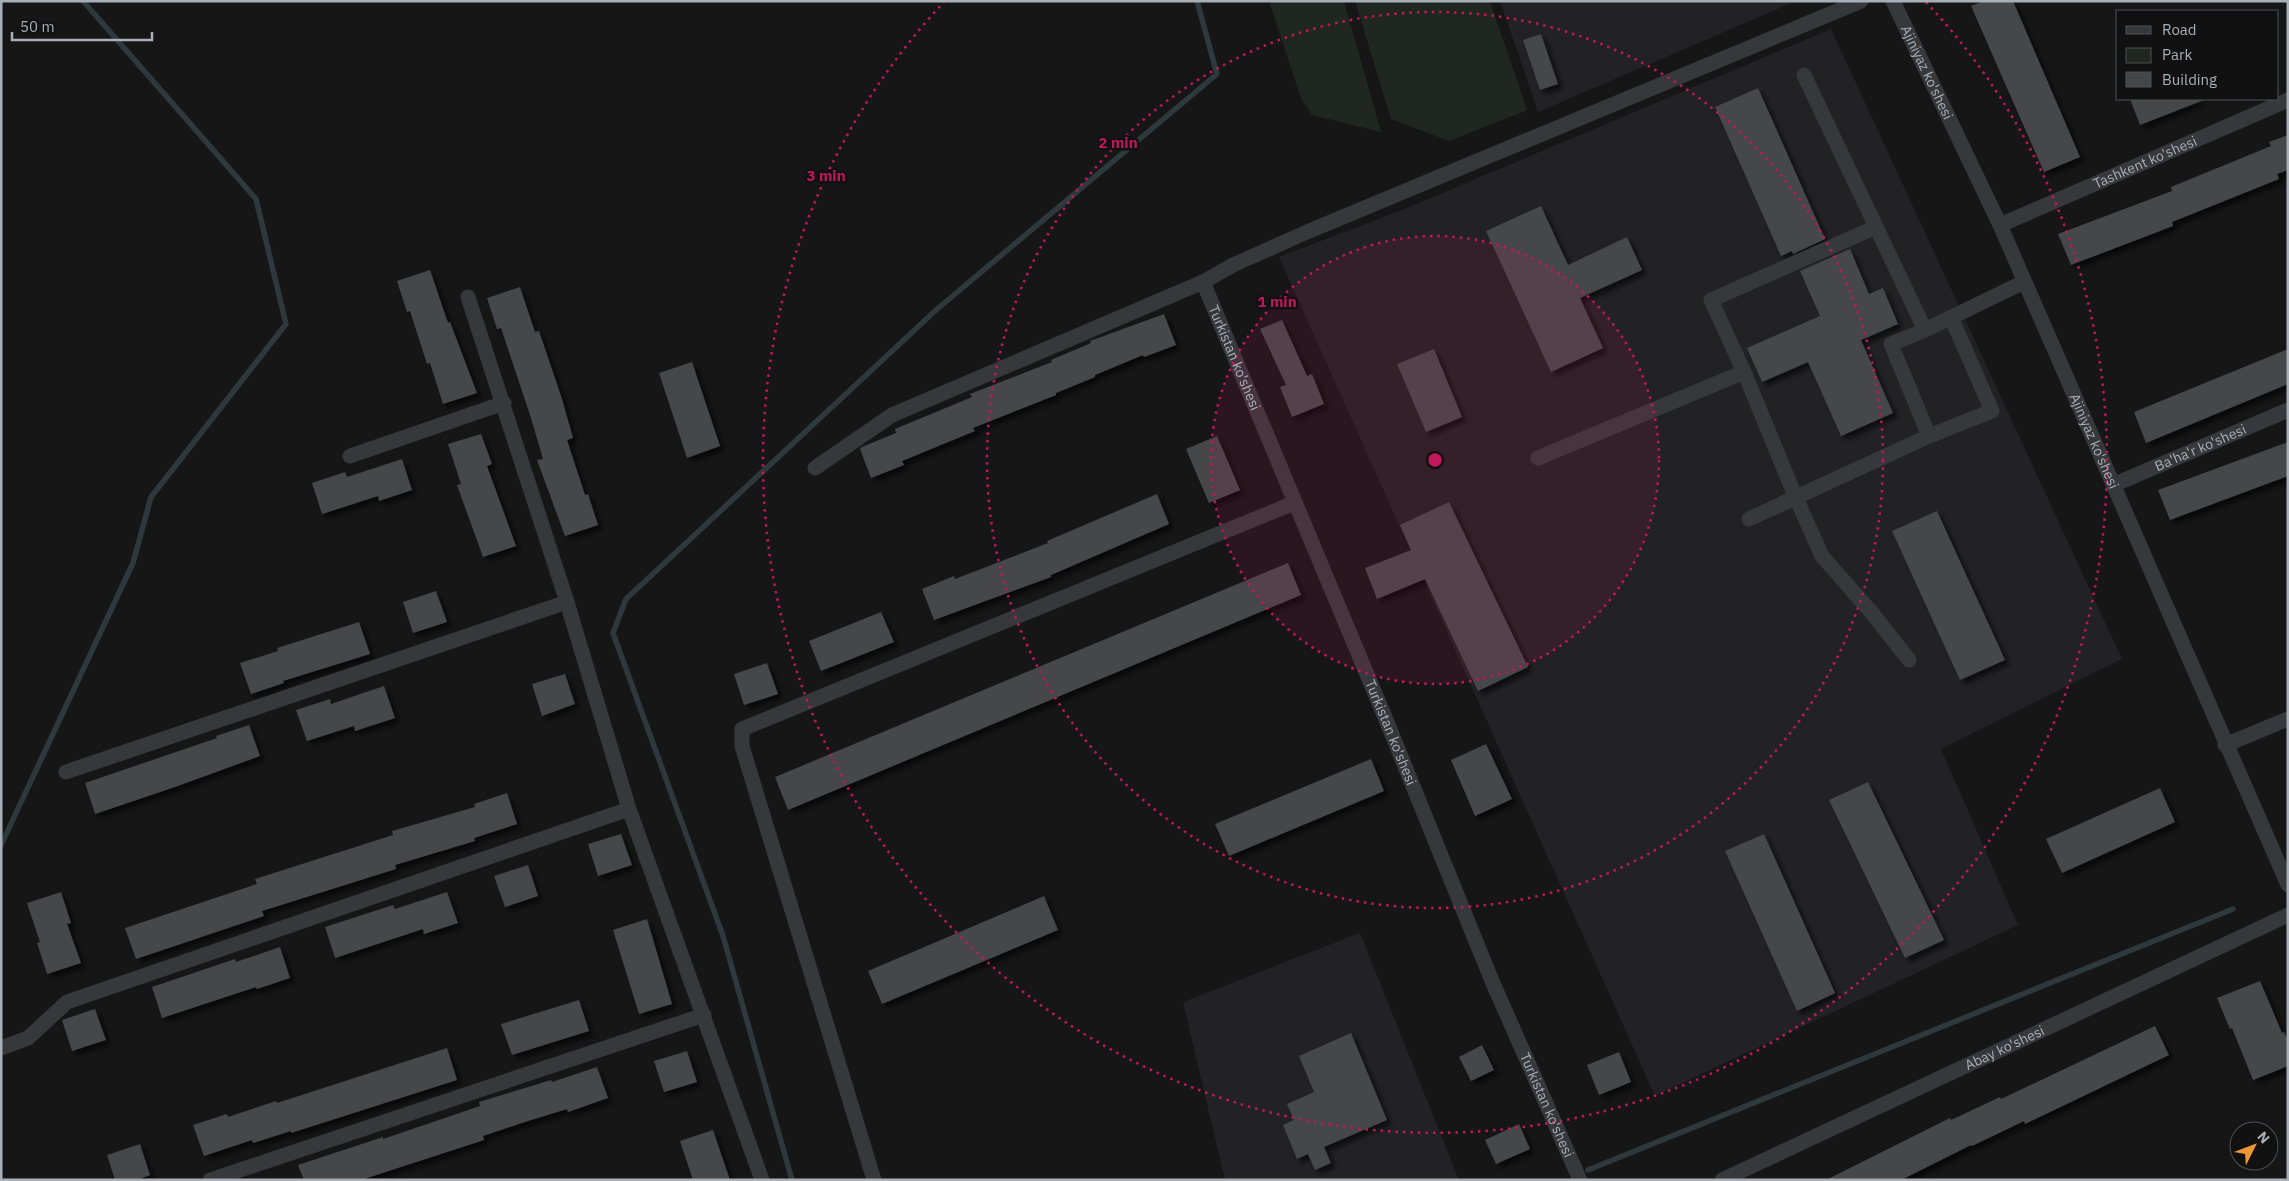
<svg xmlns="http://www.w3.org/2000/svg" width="2289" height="1181" font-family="'IBM Plex Sans',sans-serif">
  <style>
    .built { fill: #222224 }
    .green { fill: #202720 }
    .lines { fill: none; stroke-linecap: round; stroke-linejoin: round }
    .stream { stroke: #2e393d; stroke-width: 5.5 }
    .building { fill: #45464a; filter: url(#shadow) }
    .street { stroke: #37383c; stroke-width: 15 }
    .ring { fill: none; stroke: #c2185b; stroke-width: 2.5; stroke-dasharray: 2.5 5 }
    .labels { text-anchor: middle; stroke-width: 5; stroke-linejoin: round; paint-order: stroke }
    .street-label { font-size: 14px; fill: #a8afb7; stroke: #111112 }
    .centre { fill: #c2185b; stroke: #111112; stroke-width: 2.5 }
    .ring-label { font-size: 15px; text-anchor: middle; font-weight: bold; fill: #c2185b; stroke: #111112; stroke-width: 5; stroke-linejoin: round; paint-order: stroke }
  </style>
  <defs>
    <filter id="shadow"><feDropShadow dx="4.5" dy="4.5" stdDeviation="2.5" flood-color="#0009"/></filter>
  </defs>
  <rect width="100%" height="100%" fill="#161617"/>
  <path class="built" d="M1500,1H1796L1538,112Z
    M1831,29L2122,659L1941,749L2018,925L1655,1096L1279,257L1407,208Z
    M1360,933L1459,1180H1225L1183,1002Z"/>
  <path class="green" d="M1269,1H1344L1381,132L1312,115L1301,98Z
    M1355,1H1490L1527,110L1449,141L1391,119Z"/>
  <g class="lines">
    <path class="stream" d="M1,845L133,563L151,497L286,324L256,199L83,1
      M1588,1170L2233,909
      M792,1180L723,936L613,633L626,599L936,310L1217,74L1197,1"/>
  </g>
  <path class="building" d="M1984,1H2013L2080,157L2044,172L1971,6Z
    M1541,34L1558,84L1540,90L1523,40Z
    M1758,88L1825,239L1793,254L1792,251L1781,256L1715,107Z
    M2130,99H2203L2204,100L2140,125Z
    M2288,135V170L2277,174L2279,179L2172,222L2173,226L2071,265L2058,234L2172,191L2171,187L2271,146L2269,142Z
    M1541,206L1568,265L1627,237L1642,270L1580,298L1603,348L1551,372L1486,231Z
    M1850,249L1869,294L1883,288L1898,324L1861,340L1893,413L1841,436L1808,362L1762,382L1747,348L1820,316L1800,271Z
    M430,270L448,323L450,322L477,393L443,404L430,363L427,364L410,311L407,312L397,281Z
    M520,287L535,332L539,331L562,399L573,438L567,440L585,495L588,494L598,525L565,536L537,460L543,459L531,418L501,328L497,329L487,298Z
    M1164,314L1176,345L1144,357L1143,355L1095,375V377L1056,393V395L973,428L975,431L902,461L904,465L871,478L860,449L862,447L896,433L895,429L972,397L970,394L1052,362L1051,360L1091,343L1090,341Z
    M1282,320L1307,376L1312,374L1324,404L1292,417L1280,387L1286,385L1260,329Z
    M1434,349L1462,417L1426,432L1397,364Z
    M2288,349V384L2146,443L2134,412Z
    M692,362L720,446L687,458L659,373Z
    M481,434L492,464L487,466L516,546L483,557L457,485L461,484L448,444Z
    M1217,436L1240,490L1209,503L1186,449Z
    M2288,442V476L2170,520L2158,490Z
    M402,459L412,490L379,501L378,496L322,514L312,483L345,472L347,477Z
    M1157,494L1169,524L1051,575V577L934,620L922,589L954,576L955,579L1048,543L1047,541Z
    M1449,502L1528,667L1478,691L1425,579L1377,599L1365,568L1411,550L1400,525Z
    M1937,511L2005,660L1960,680L1892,531Z
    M1288,563L1301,595L788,810L775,777Z
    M436,591L447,622L413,633L403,602Z
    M881,612L894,642L821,671L809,641Z
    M359,622L370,654L283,681L284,683L251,694L240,663L278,651L277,648Z
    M767,663L778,694L744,705L734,674Z
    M565,674L575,704L542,716L532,684Z
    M384,686L395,718L355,731L354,726L307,741L296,710L330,699L331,704Z
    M249,725L260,756L175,787L95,814L85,783L217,738L216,736Z
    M1486,744L1512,799L1475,816L1451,760Z
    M1371,759L1384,791L1229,856L1215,824Z
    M1868,782L1944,940L1905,958L1829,800Z
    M2160,788L2175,822L2062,873L2046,839Z
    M507,793L517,824L474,838L475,841L395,865L396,869L262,911L264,916L136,959L125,928L257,884L255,879L393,835L392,831L475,807L474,804Z
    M621,834L632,865L598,876L588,844Z
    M1764,834L1835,993L1797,1011L1725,851Z
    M528,865L538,896L505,907L494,876Z
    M61,892L71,923L67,924L81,963L47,974L37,943L40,942L27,903Z
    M447,892L458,923L424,934L423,929L335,958L325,927L393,905L395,909Z
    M1044,896L1058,930L882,1004L868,971Z
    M647,919L672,1004L639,1014L613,930Z
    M280,947L290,978L257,989L256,987L162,1018L152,987L235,959L236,962Z
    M2260,981L2282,1033L2284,1032L2288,1041V1066L2253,1080L2232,1028L2230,1029L2217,998Z
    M579,1000L589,1031L512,1055L501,1024Z
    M95,1009L106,1040L72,1051L62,1020Z
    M2155,1026L2169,1055L2025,1124L2024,1121L1972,1146L1971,1145L1901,1180H1826L1950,1118L1951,1120L2000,1097L2001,1099Z
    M1351,1033L1387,1120L1324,1147L1331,1163L1315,1170L1308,1154L1297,1159L1283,1125L1294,1120L1287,1104L1314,1092L1299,1056Z
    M1482,1045L1494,1070L1471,1081L1459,1057Z
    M447,1048L457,1080L291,1133V1131L253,1143L252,1140L204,1156L193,1125L227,1114L228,1117L276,1101L277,1103Z
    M687,1051L697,1082L664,1092L654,1061Z
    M1619,1052L1631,1082L1599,1095L1587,1065Z
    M597,1067L608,1098L568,1112L567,1109L528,1121L483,1136L484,1140L361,1180H304L298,1165L383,1137V1139L480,1106L479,1102L551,1080L552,1082Z
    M1519,1124L1530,1149L1496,1164L1485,1140Z
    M713,1130L730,1180H693L680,1141Z
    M140,1144L150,1175L137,1180H115L107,1155Z"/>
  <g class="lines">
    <g class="street">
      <path id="s1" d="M1893,1L2000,225L2288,885"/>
      <path d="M1804,75L1925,330L1891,344L1929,436"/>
      <path id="s2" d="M2000,225L2288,100"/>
      <path d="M1876,227L1711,300L1744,372L1796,498L1822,556L1872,613L1909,660"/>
      <path id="s3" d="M1203,282L1389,727L1492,981L1580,1180"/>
      <path d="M468,297L567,602L629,809L762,1180"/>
      <path d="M1925,330L2024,282"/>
      <path d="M350,456L504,403"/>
      <path d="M1538,458L1744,372"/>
      <path d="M815,468L892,415L1203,282L1233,265L1307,232L1861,1"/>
      <path id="s4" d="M2113,485L2288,410"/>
      <path d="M1749,519L1929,436L1992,411L1951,317"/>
      <path d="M2225,745L2288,719"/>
      <path d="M66,772L567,602"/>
      <path d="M1,1048L28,1038L67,1002L629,809"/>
      <path d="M210,1180L704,1015"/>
      <path d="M874,1180L742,746V729L1294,503"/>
      <path id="s5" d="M1722,1180L2288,915"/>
    </g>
  </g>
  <circle cx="1435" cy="460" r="224" fill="#c2185b" fill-opacity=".12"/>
  <g class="ring">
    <circle cx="1435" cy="460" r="224"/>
    <circle cx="1435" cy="460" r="448"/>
    <path d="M1926 2A672 672 0 1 1 944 2"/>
  </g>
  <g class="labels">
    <g class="street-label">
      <text dy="5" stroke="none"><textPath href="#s1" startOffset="79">Ajiniyaz ko'shesi</textPath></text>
      <text dy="5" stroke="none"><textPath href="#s2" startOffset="158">Tashkent ko'shesi</textPath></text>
      <text dy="5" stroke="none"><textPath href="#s3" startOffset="82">Turkistan ko'shesi</textPath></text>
      <text dy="5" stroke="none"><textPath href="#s1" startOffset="484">Ajiniyaz ko'shesi</textPath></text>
      <text dy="5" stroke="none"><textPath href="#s4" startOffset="95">Ba'ha'r ko'shesi</textPath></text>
      <text dy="5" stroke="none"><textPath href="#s3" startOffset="488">Turkistan ko'shesi</textPath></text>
      <text dy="5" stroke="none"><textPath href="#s5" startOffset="312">Abay ko'shesi</textPath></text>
      <text dy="5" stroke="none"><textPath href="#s3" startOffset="892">Turkistan ko'shesi</textPath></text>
    </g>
  </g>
  <circle cx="1435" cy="460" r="8" class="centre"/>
  <g class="ring-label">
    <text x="1118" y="148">2 min</text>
    <text x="826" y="181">3 min</text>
    <text x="1277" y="307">1 min</text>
  </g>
  <rect width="2289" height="1181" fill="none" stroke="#a8afb7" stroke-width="5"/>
  <rect x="2116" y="10" width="162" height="90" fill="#111112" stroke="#4d5054"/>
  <rect x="2126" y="26" width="25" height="8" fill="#37383c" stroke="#4d5054"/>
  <text x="2162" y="35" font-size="15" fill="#a8afb7">Road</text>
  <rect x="2126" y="48" width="25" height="15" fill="#202720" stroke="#4d5054"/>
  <text x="2162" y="60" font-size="15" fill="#a8afb7">Park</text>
  <rect x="2126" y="72" width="25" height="15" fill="#45464a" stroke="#4d5054"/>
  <text x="2162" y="85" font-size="15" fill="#a8afb7">Building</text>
  <g transform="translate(2254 1146) rotate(48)"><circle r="24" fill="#111112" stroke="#4d5054"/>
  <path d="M0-4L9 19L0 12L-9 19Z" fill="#ef9736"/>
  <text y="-8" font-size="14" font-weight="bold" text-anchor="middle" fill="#a8afb7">N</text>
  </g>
  <path d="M12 32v8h140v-8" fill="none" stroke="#a8afb7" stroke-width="2.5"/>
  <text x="20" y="32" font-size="15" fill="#a8afb7" stroke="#111112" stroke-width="4" paint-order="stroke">50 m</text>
</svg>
